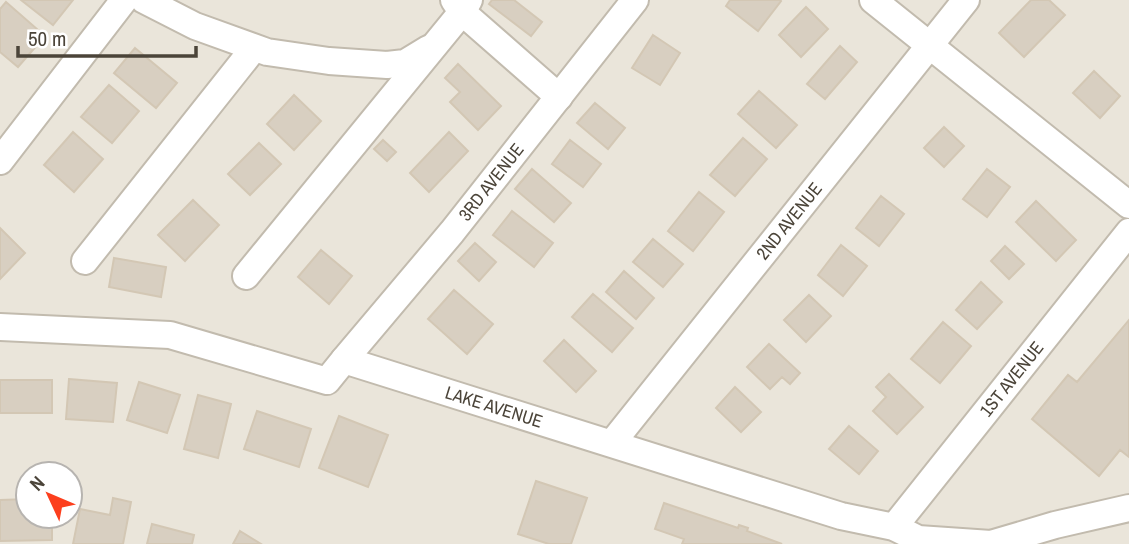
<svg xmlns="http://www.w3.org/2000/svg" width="1129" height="544" font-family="'Archivo Narrow',sans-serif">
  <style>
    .residential { fill: #eae5da; fill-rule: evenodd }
    .building { fill: #d8cfc1; stroke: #d3c7b4; stroke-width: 2 }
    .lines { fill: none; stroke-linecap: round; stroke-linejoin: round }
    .minor-casing { stroke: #c2bbae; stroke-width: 30 }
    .minor { stroke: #fff; stroke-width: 26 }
    .labels { text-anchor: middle; stroke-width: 7; stroke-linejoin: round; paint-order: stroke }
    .street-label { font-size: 18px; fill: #4b4439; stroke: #fff }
  </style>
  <rect width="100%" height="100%" fill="#f6f3ec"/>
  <path class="residential" d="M0,0H1129V544H0ZM28,474H70V516H28Z"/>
  <path class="building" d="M21,0H73L53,25Z
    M492,0H514L542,22L531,36L489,4Z
    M730,0H780L781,1L758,31L726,6Z
    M1031,0H1049L1065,15L1024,57L999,33Z
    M6,2L45,36L18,67L0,52V9Z
    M806,7L828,29L801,57L779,35Z
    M653,35L680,53L660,85L632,68Z
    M840,46L857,62L825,99L807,84Z
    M135,48L177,83L156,108L114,73Z
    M458,64L501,106L478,130L450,102L460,92L445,78Z
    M1094,71L1120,96L1100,118L1073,93Z
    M109,85L139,111L112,143L81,117Z
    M759,91L797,125L776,148L738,114Z
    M294,95L321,121L294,150L267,124Z
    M595,103L625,128L608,149L577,123Z
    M944,127L964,146L944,167L924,148Z
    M73,132L103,159L74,192L44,165Z
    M449,132L468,151L429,192L410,173Z
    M743,138L767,159L735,196L710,175Z
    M383,140L396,152L387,161L374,149Z
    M570,140L601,164L583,187L552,164Z
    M259,143L281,164L250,195L228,174Z
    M532,169L571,203L554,222L515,189Z
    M987,169L1010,187L987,217L963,199Z
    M699,192L724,212L693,251L668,231Z
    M881,196L904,214L879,246L856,228Z
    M193,200L219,225L185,261L158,235Z
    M1036,201L1076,240L1056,261L1016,222Z
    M512,211L553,243L534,267L493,235Z
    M0,228L25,253L0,279Z
    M653,239L683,264L663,287L633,262Z
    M475,243L496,262L479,281L458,261Z
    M841,245L867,266L843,296L818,275Z
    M1005,246L1024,264L1009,279L991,261Z
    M321,250L352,276L329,304L298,277Z
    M114,258L166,267L161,297L109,287Z
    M624,271L654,298L636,319L606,292Z
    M981,282L1002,302L977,329L956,310Z
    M454,290L493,324L467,354L428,319Z
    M593,294L633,328L612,352L572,317Z
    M809,295L831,316L806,342L784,320Z
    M1129,320V457L1120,450L1099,476L1032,419L1068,375L1077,382Z
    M943,322L971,346L940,383L911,359Z
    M564,340L596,371L576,392L544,361Z
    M769,344L800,373L790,384L782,377L770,389L747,367Z
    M889,374L923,407L897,434L873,411L886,397L876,387Z
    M69,379L117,383L113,422L66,419Z
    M0,380H52V413H0Z
    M139,382L180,395L167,433L127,420Z
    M735,387L761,412L741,432L716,408Z
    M198,395L231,404L218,458L184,449Z
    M257,411L311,429L299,467L244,449Z
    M339,416L388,435L368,487L319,468Z
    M849,426L878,451L859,474L829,449Z
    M536,481L587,498L571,544H549L518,534Z
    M113,498L131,502L123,544H73L80,509L110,515Z
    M28,499V516H52V540L0,541V500Z
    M664,503L738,528L739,525L748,528L747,531L782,544H682L684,539L655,529Z
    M152,524L194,535L192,544H147Z
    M240,531L261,544H233Z"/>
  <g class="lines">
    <g class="minor-casing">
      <g id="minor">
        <path d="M144,0L195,26L267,52L329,61L387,65L405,63L428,49"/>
        <path d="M454,0L462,12L559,97"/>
        <path d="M873,0L1129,205"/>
        <path d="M0,161L124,0"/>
        <path d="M85,261L254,48"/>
        <path d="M246,276L462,12L469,0"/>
        <path id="s1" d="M0,327L170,335L327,381L344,360L841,516L894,527L918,539L991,544"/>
        <path id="s2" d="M344,360L452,232L635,0"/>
        <path id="s3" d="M612,443L966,0"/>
        <path id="s4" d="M894,527L1129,232"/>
        <path d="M991,544L1055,525L1129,508"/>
      </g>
    </g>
    <use href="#minor" class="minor"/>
  </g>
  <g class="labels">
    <g class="street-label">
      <text dy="6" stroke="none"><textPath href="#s2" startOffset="231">3RD AVENUE</textPath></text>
      <text dy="6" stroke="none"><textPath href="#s3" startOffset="284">2ND AVENUE</textPath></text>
      <text dy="6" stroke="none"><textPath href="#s4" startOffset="189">1ST AVENUE</textPath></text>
      <text dy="6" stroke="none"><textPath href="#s1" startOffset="518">LAKE AVENUE</textPath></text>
    </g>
  </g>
  <g transform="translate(49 495) rotate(314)"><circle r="33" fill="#ffffff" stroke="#b7b4b0" stroke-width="2"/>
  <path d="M0-5L12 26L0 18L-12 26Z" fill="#fc3f1d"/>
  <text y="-10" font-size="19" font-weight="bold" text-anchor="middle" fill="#4b4439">N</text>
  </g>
  <path d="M18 46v10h178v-10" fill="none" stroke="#4b4439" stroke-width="3.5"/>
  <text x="28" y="46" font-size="21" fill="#4b4439" stroke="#ffffff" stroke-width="5" paint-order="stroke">50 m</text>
</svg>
